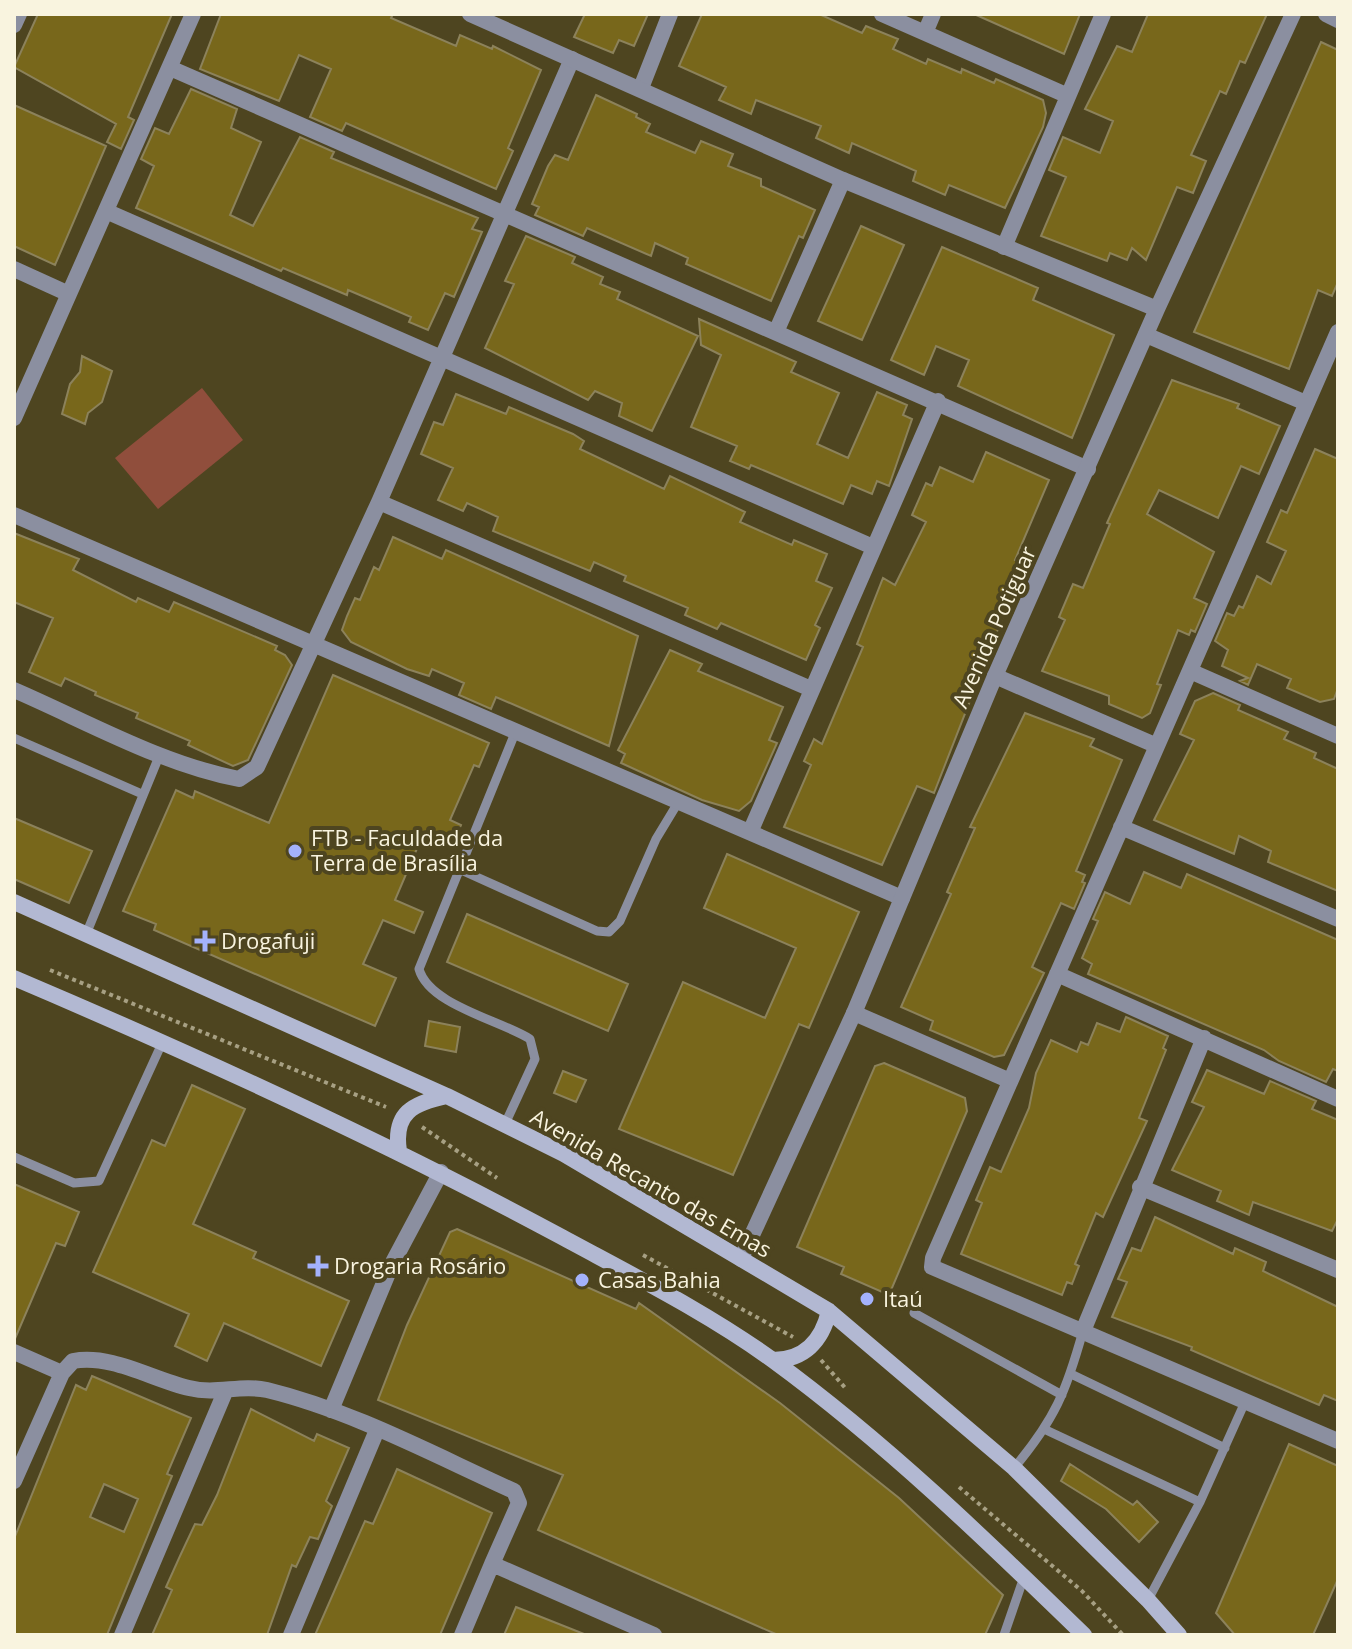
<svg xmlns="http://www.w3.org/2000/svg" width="1352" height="1649" font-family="'Open Sans',sans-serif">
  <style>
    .green { fill: #904e3c }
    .building { fill: #78671b; stroke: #8c825b; stroke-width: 2; fill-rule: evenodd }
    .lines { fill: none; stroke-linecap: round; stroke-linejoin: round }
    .path { stroke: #a7a083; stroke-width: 4; stroke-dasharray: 4 4; stroke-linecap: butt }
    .service { stroke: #8b8fa0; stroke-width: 9 }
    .minor { stroke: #8b8fa0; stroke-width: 16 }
    .tertiary { stroke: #8b8fa0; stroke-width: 16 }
    .secondary { stroke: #b2b8d2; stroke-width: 16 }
    .poi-dot { fill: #a4b2fc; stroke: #4e4520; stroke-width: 3 }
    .labels { text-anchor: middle; stroke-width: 8; stroke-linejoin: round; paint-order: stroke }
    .street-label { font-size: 22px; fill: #f9f4df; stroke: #4e4520 }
    .poi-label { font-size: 22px; fill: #f9f4df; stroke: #4e4520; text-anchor: start }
  </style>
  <rect width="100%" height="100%" fill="#4e4520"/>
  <path class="green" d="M202,388L243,440L158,509L115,458Z"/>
  <path class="building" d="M38,14H172L128,117L134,120L121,149L107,142L116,124L14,67Z
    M221,14H393L391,18L456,46L460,35L492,49L493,46L541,70L508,148L513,151L496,189L346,123L342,131L310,117L331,69L299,55L279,101L200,69Z
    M585,14H648L634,46L619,40L613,53L574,37Z
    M702,14H819L862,33L866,26L898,39L893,49L926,64L928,59L961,73L962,69L994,83L996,79L1043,100L1046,113L1043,127L1005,208L949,185L945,195L913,181L916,171L852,143L849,153L816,138L821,126L756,100L751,114L719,100L726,87L679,66Z
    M974,14H1080L1064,54Z
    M1148,14H1267L1245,63L1240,61L1226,94L1220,91L1191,155L1206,161L1193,193L1177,187L1146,260L1132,248L1127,260L1110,253L1107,261L1041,236L1066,177L1049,170L1063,137L1100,153L1113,121L1085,109L1117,46L1132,52Z
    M1321,42L1338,50V282L1332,296L1318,290L1289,369L1194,332Z
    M191,89L237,109L231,128L261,142L230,215L253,226L300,137L334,152L331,158L478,218L472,229L482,232L454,297L445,293L428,330L409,322L411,317L381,304L348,290L347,295L283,268L281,271L136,208L154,166L141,159L155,128L169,134Z
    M596,95L637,114L636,117L650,124L646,132L695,153L701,141L733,154L728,166L761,179V186L815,210L803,238L799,236L771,301L686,264L688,258L655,243L651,256L587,228L583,236L535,215L539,207L532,204L548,166L555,155L568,160Z
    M14,105L106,146L55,265L14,246Z
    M861,226L904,245L862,340L818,321Z
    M526,236L575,257L572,263L603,277L600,284L620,292L617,299L698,336L652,431L619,416L622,403L595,391L588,400L485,348L514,284L505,281Z
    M942,247L1038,288L1033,300L1114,335L1072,438L958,386L969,360L936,346L924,375L891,360Z
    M699,319L796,362L791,372L839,393L817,444L848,458L877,392L907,405L903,415L912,419L889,486L877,481L872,494L851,485L843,504L751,465L749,469L730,461L737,446L691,427L721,355L701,345Z
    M82,356L112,371L102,402L88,413L85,424L62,414L70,384L80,372Z
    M1172,380L1239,404L1237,408L1280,426L1259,474L1241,466L1218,518L1159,490L1147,514L1214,552L1194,598L1207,604L1195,632L1191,630L1189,635L1178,630L1157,684L1161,685L1150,713L1142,718L1109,704V696L1042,671L1065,620L1059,617L1073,584L1083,588L1110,524L1107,523Z
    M456,394L506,414L509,407L573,434L584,441L580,449L664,489L670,476L745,512L740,522L792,545L794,540L827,554L816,581L832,588L815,625L820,628L806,660L721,623L717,629L685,615L688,608L624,581L626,576L594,562L590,571L493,531L498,517L467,503L463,511L438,500L453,468L421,454L434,422L443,425Z
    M1315,449L1338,459V688L1334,699L1320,702L1287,688L1291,679L1257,664L1248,685L1240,681L1248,678L1222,666L1228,650L1215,641L1227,613L1234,616L1239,606L1243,608L1257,576L1271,584L1286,551L1267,542L1281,510L1287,513Z
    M986,452L1049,480L1015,560L1030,567L1016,599L1011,596L934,793L917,786L882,865L784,827L811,765L804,761L814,739L822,744L863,647L857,644L883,578L895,585L926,522L912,515L926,483L932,486L940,467L973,482Z
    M14,533L79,559L73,570L136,602L138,598L169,612L174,602L277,646L275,650L285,655L292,665L248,760L233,766L188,745L190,741L136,718L138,713L95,695L96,692L65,678L61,686L29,672L53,618L14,602Z
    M393,537L442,559L446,550L638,636L609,746L496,697L491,709L459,695L464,683L432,669L429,676L407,669L351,642L342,630L347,616L355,598L360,600L374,567L379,570Z
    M670,650L702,664L698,671L783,707L769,740L777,743L751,801L739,811L702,800L621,763L625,754L618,750Z
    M333,675L489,743L479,767L474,765L450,820L461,825L453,844L424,832L395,900L423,912L414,933L383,920L363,964L396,978L375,1026L154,930L156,924L123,911L176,790L193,798L195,791L269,823Z
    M1213,693L1240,705L1238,710L1288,732L1284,739L1316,753L1314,758L1338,769V891L1268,862L1271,851L1239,836L1234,854L1154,820L1194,740L1180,734L1195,701Z
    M1025,713L1094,739L1090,746L1122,760L1076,871L1085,875L1082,882L1085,883L1074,909L1061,903L1032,967L1044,973L1004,1055L994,1057L930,1030L933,1021L901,1007L951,894L947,892L975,828L970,827Z
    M14,818L92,851L69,903L14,879Z
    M727,854L859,912L809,1028L799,1024L733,1175L619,1129L683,982L765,1018L796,948L704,908Z
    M1144,872L1181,888L1187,874L1338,940V1071L1333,1069L1326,1082L1279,1061L1264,1050L1088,974L1092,964L1082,958L1098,921L1093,919L1105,892L1130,904Z
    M467,914L628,984L608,1031L447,962Z
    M1126,1017L1168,1036L1163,1048L1166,1050L1139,1118L1147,1121L1103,1217L1096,1213L1075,1264L1079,1266L1072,1284L1067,1282L1062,1295L961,1254L982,1203L976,1200L990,1167L1001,1172L1029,1108L1036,1073L1051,1040L1077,1052L1081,1042L1088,1045L1097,1023L1120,1032Z
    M429,1021L460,1027L456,1052L425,1046Z
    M884,1063L965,1098L967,1111L889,1295L841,1274L844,1267L797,1247L875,1066Z
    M1207,1070L1264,1094L1270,1081L1316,1101L1312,1109L1338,1120V1219L1332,1231L1253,1202L1249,1215L1217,1201L1221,1191L1172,1170L1204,1107L1192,1102Z
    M563,1071L586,1080L576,1102L554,1093Z
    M192,1085L245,1109L193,1224L256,1252L253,1258L349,1301L321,1366L224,1323L207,1361L175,1346L189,1314L93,1272L152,1140L165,1146Z
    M14,1184L79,1212L65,1246L56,1243L14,1341Z
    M1155,1217L1233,1254L1235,1248L1266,1262L1263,1271L1338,1307V1401L1324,1395L1319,1405L1191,1350L1192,1347L1112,1317L1127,1282L1118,1279L1132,1248L1141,1251Z
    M457,1229L636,1309L639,1303L780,1403L899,1498L1003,1595L985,1635H778L538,1530L563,1475L378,1400L407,1325L450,1232Z
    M92,1376L191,1418L167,1474L172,1476L107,1635H14V1539L76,1385L86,1390ZM104,1484L138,1499L124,1532L90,1517Z
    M251,1409L314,1441L317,1434L349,1448L326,1501L332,1506L318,1539L310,1537L296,1567L292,1565L267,1635H152L172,1590L166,1587L180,1556L195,1524L202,1525L217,1495Z
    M1289,1444L1338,1466V1579L1313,1635H1235L1216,1613Z
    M1070,1464L1133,1505L1137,1501L1158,1522L1139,1542L1106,1509L1061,1481Z
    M397,1469L492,1513L440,1635H315L365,1521L373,1524Z
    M516,1607L584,1634V1635H504Z"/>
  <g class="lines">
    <path class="path" d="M50,970L386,1107
      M422,1127L497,1178
      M643,1255L793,1337
      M821,1360L847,1390
      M959,1487L1082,1591L1123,1635"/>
    <path class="service" d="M14,738L142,794
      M461,870L597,931L609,932L620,921L656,839L679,801
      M87,932L160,754
      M505,1124L535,1059L530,1039C500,1020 429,1005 419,969L515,733
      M14,1157L74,1183L99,1181L163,1041
      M914,1313L1062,1395
      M1071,1374L1225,1448
      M1046,1430L1200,1502
      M1014,1468C1055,1419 1066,1392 1083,1331
      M1148,1600L1200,1502L1245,1402
      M1004,1635L1024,1577"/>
    <path class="minor" d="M882,14L1066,95
      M1326,14L1338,20
      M14,25L19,14
      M925,33L933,14
      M170,68L1088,469
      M641,88L670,14
      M108,212L873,547
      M1004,247L1103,14
      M14,269L69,294
      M776,332L843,180
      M1338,332L933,1258L932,1267L1338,1441
      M1146,335L1306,403
      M14,418L193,14
      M379,502L811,689
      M14,515L902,898
      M1190,671L1338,736
      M995,676L1155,745
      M14,690C86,721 161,764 239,779L257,767L379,502L572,59
      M1121,827L1338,919
      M751,830L938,401
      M1057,974L1338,1099
      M854,1013L1008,1080
      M1140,1187L1338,1270
      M1083,1331L1204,1038
      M14,1352L62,1373
      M331,1410L391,1266L441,1172
      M14,1481L62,1373L73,1361C112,1354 151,1379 189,1388C217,1395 240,1384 267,1390C353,1411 434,1455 514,1491L519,1503L492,1564L654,1635
      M122,1635L225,1392
      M291,1635L377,1430
      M462,1635L492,1564"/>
    <path class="tertiary" d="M470,14L843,180L1157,309
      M741,1259L854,1013L995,676L1157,309L1293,14"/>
    <path class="secondary" d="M14,902L447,1096L564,1154L829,1311L1014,1468L1148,1600L1179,1635
      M14,978C200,1057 382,1140 560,1236C632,1275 708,1313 774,1361C886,1443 985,1539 1084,1635
      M399,1151C393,1113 413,1103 447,1096
      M773,1360C804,1360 822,1341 829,1311"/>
  </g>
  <g class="poi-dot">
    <circle cx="295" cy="851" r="8"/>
    <path d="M201 929h8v8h8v8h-8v8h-8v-8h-8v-8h8z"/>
    <path d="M314 1254h8v8h8v8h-8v8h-8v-8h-8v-8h8z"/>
    <circle cx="582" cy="1280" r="8"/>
    <circle cx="867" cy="1299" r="8"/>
  </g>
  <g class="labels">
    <g class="street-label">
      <text transform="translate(994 627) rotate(-66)" y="8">Avenida Potiguar</text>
      <text transform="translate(651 1183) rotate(30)" y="8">Avenida Recanto das Emas</text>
    </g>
    <g class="poi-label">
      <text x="311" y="846">FTB - Faculdade da<tspan x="311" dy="25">Terra de Brasília</tspan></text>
      <text x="221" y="949">Drogafuji</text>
      <text x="334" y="1274">Drogaria Rosário</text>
      <text x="598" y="1288">Casas Bahia</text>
      <text x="883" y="1307">Itaú</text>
    </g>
  </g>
  <rect width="1352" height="1649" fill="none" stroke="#f9f4df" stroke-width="32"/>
</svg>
